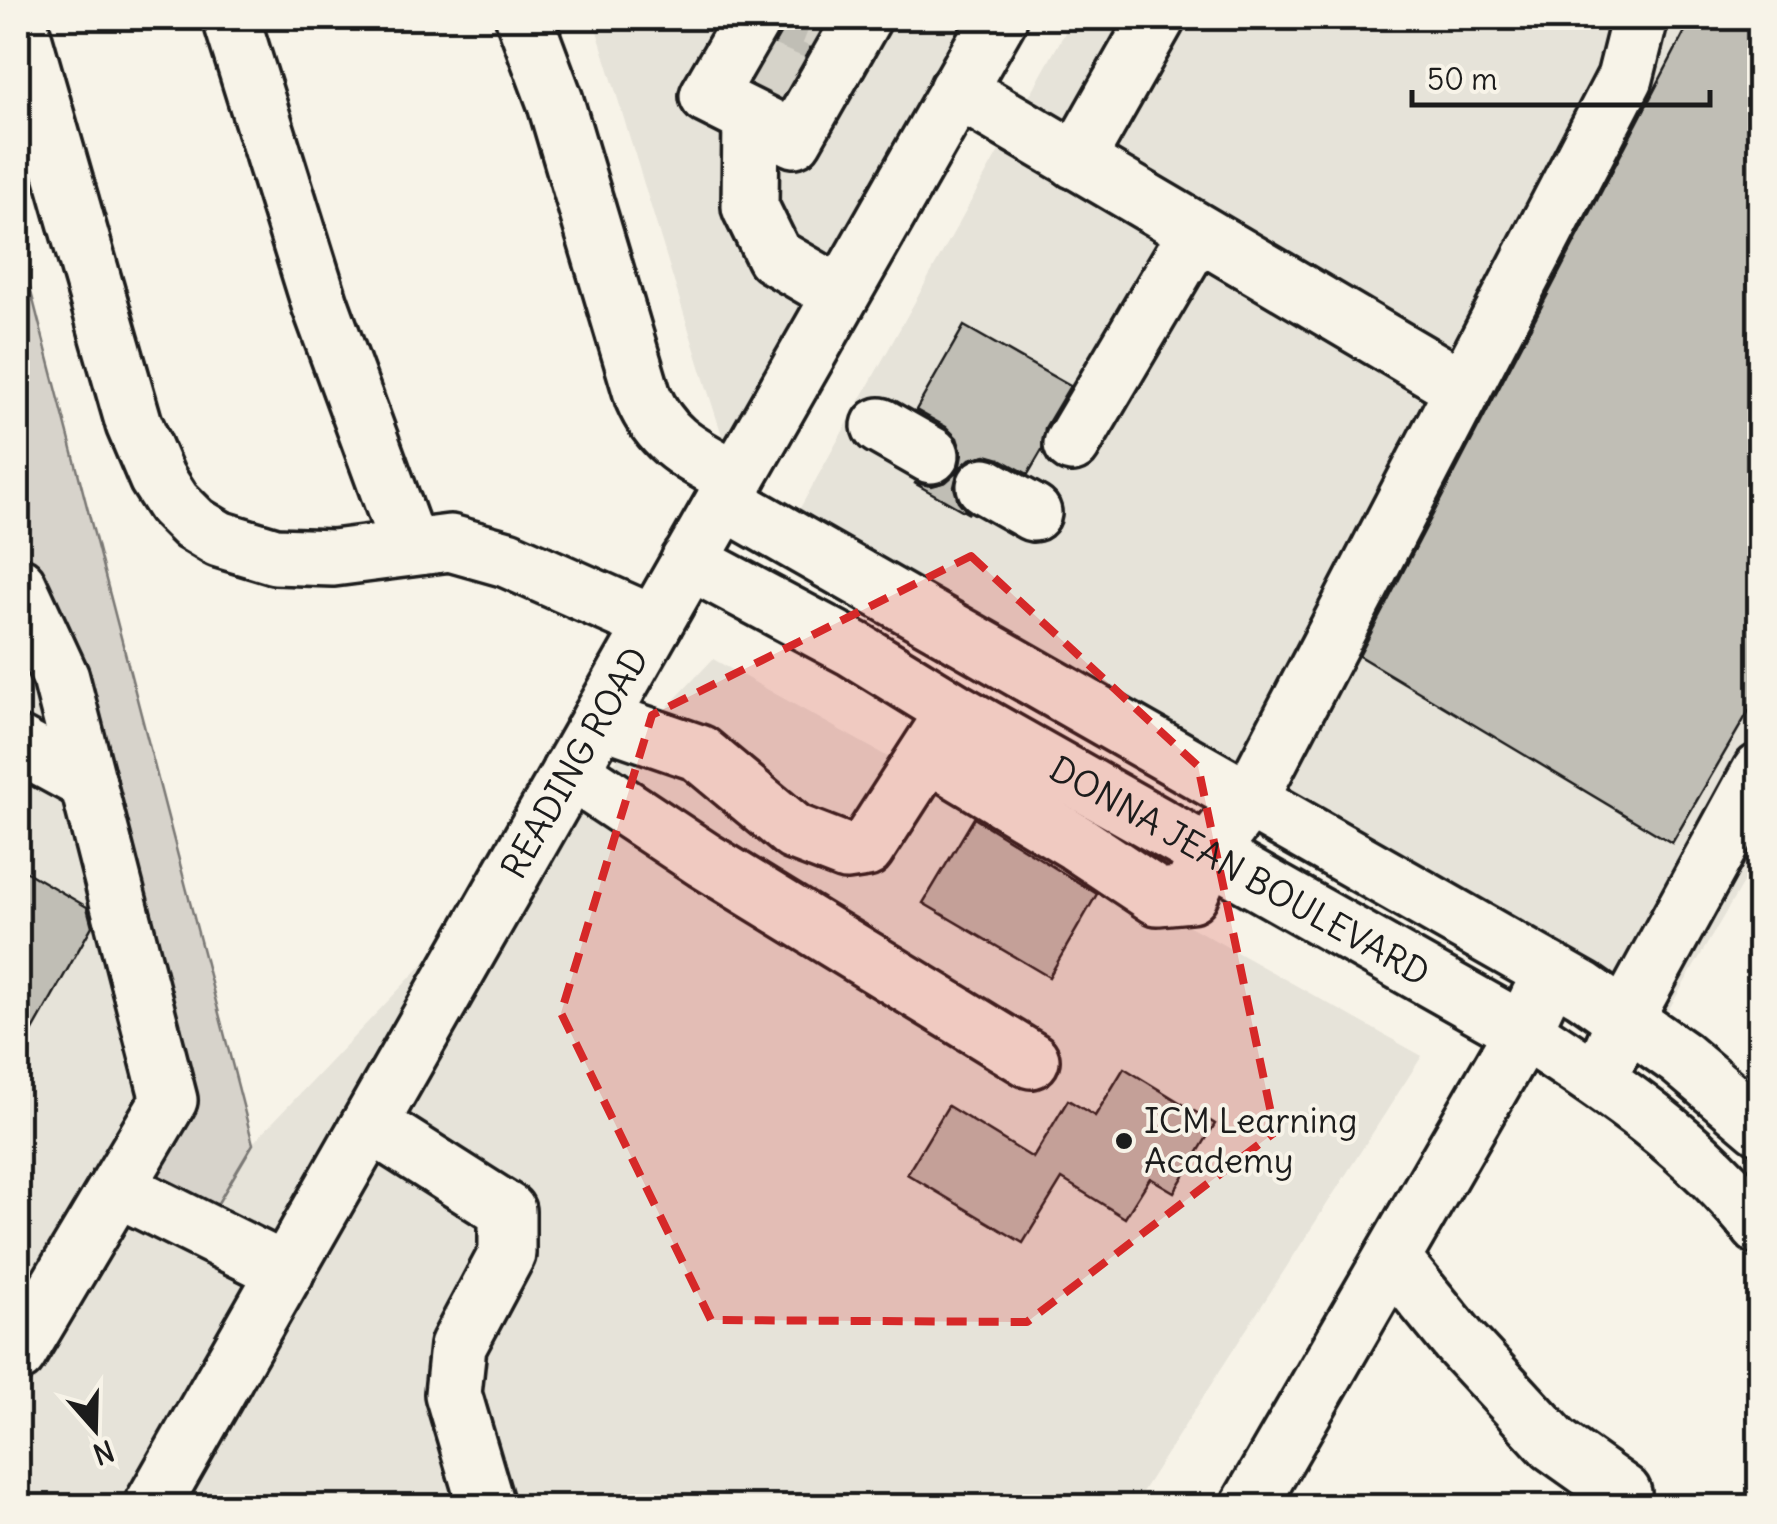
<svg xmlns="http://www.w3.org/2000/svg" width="1777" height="1524" font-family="Delius,sans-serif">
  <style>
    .built { fill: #e6e3d9 }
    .green { fill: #d7d3cb; stroke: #7a7874; stroke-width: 2.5 }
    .building { fill: #c0beb5; stroke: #1c1c1c; stroke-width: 2.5 }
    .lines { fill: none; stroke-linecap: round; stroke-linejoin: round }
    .minor-tunnel { stroke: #d6d3c9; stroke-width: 55; stroke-dasharray: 55 28; stroke-linecap: butt }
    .minor-casing { stroke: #1c1c1c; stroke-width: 62 }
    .major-casing { stroke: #1c1c1c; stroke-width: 62 }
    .minor { stroke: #f7f3e8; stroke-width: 55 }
    .major { stroke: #f7f3e8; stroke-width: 55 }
    .marked { fill: #d62828; fill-opacity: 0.2; stroke: #d62828; stroke-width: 8; stroke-dasharray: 20 12; stroke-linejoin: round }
    .poi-dot { fill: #1c1c1c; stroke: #f7f3e8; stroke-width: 4 }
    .labels { text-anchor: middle; stroke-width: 8; stroke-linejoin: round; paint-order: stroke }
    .street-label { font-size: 35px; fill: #1c1c1c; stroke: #f7f3e8 }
    .poi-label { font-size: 35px; fill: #1c1c1c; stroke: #f7f3e8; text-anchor: start }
  </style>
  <rect width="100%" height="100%" fill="#f7f3e8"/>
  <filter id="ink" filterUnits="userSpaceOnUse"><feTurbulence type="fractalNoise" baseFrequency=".01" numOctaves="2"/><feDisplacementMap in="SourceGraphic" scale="20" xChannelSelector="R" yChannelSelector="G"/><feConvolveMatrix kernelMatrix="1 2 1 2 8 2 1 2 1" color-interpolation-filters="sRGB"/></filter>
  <g filter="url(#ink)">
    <path class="built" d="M593,18H998L736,479L703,376Z
      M1073,18H1759V856L1663,1019L799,510Z
      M18,242L253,1143L713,659L1422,1056L1133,1506H18Z"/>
    <path class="green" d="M18,242L253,1144L202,1230L117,1188L169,1100L18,585Z"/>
    <path class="building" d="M784,18H827L782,98L752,83L780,34Z
      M1692,18H1760V692L1672,843L1359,656Z
      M964,326L1070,386L1045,428L1042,450L1028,474L1000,459L986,455L970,459L958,470L954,487L958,501L969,514L914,483L932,486L946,482L959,470L962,454L957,438L946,427L916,410Z
      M974,818L1097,894L1049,977L923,903Z
      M18,867L87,907L92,926L18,1057Z
      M1124,1068L1215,1124L1174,1192L1150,1178L1125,1218L1062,1179L1023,1243L907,1174L948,1106L1033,1158L1068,1100L1095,1116Z"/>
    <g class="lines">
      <path class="minor-tunnel" d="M813,18L828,24
        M747,63L794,83"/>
      <g class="minor-casing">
        <g id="minor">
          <path d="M231,18L320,304L409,547"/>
          <path d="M524,18L555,101L643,397C663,444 694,455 736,479"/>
          <path d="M753,18L708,96L794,139L863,18"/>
          <path d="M18,19L134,424L157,478L173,503L194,524L219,539L275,556L333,558L450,543L507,559L654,624"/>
          <path d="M957,90L1463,388"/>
          <path d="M751,119L750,207L774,256L841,295"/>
          <path d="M1076,161L1157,18"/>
          <path d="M880,426L931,455"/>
          <path d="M1072,444L1197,232"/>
          <path d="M985,486L1033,513"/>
          <path d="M724,501L1583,990L1680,1058L1760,1126"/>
          <path id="s1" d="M689,561L854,649L955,711L1523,1031C1609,1086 1697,1145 1760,1227"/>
          <path d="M18,585L61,678L169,1100L18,1354"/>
          <path d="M600,719L699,753L794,832L846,852L866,849L946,725"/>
          <path d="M18,745L88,783"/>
          <path d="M929,754L1077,843L1158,897L1190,894L1208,853L1250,798L1625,78L1640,18"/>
          <path d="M570,771L704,860L1031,1060"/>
          <path d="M1610,1054L1625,1019L1760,772"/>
          <path d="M370,1124L507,1211V1254L458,1346L453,1394L486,1506"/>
          <path d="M117,1188L286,1272"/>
          <path d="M1392,1259L1460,1342L1554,1444L1623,1493"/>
          <path d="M1249,1506L1523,1031L1539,997"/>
        </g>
      </g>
      <g class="major-casing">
        <g id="major">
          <path id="s2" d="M152,1506L999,18"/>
        </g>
      </g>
      <use href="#minor" class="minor"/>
      <use href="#major" class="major"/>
    </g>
  </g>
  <path class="marked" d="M971,556L1198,766L1275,1132L1027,1322L711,1320L561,1013L652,715Z"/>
  <circle class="poi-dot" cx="1124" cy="1141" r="10"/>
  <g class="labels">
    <g class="street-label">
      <text dy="12" stroke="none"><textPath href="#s2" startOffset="855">READING ROAD</textPath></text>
      <text dy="12" stroke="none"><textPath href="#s1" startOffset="632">DONNA JEAN BOULEVARD</textPath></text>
    </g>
    <g class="poi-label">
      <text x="1144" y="1133">ICM Learning<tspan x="1144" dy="40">Academy</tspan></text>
    </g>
  </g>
  <rect width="1777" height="1524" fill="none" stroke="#f7f3e8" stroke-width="60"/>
  <rect x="30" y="30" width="1717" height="1464" fill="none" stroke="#1c1c1c" stroke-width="4" filter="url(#ink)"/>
  <g transform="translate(95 1429) rotate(160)" stroke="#f7f3e8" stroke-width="8" paint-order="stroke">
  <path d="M0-8L18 38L0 25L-18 38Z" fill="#1c1c1c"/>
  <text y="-15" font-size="28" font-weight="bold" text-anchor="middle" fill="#1c1c1c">N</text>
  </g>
  <path d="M1412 90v15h298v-15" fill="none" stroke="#1c1c1c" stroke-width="5"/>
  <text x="1427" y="90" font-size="30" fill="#1c1c1c" stroke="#f7f3e8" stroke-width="8" paint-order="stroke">50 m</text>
</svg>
